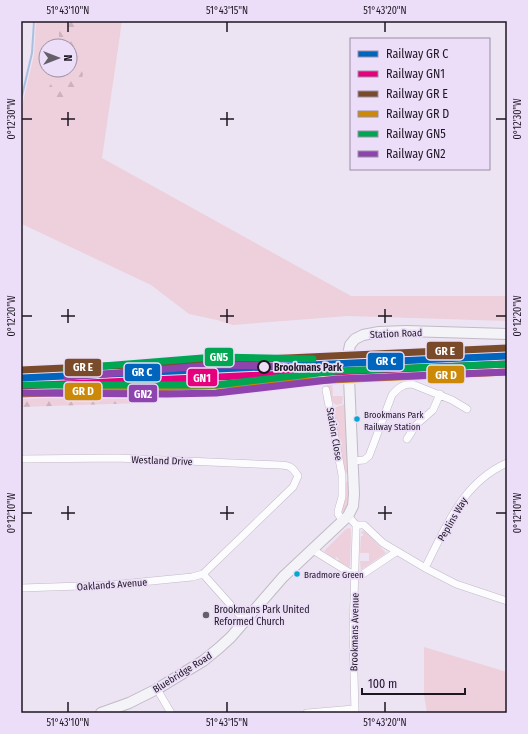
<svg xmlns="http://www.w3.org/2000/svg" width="528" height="734" font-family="'Fira Sans Condensed',sans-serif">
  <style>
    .green { fill: #edd0db; fill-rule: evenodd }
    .forest { fill: url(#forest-firs) }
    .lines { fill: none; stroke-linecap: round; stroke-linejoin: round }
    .stream { stroke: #aabfdf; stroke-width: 2 }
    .street-casing { stroke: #c1bac6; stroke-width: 8 }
    .secondary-casing { stroke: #c1bac6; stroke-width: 12 }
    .street { stroke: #fcfbfd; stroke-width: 7 }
    .secondary { stroke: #f4f3f7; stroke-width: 10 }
    .rail-1-casing { stroke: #ecdef9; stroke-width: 10 }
    .rail-2-casing { stroke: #ecdef9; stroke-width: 10 }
    .rail-3-casing { stroke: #ecdef9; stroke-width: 10 }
    .rail-4-casing { stroke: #ecdef9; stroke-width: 10 }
    .rail-5-casing { stroke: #ecdef9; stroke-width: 10 }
    .rail-6-casing { stroke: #ecdef9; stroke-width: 10 }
    .rail-1 { stroke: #0065bd; stroke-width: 7 }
    .rail-2 { stroke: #e5007d; stroke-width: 7 }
    .rail-3 { stroke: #7a4b2a; stroke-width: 7 }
    .rail-4 { stroke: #cb8907; stroke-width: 7 }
    .rail-5 { stroke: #00a651; stroke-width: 7 }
    .rail-6 { stroke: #8e44ad; stroke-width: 7 }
    .ticks { fill: none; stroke: #1d1721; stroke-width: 1.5 }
    .stop-dot { fill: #ecdef9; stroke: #1d1721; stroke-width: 2 }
    .bus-dot { fill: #00a9ce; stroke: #ecdef9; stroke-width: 1.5 }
    .poi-dot { fill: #655f6a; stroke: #ecdef9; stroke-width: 1.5 }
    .labels { text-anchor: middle; stroke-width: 3.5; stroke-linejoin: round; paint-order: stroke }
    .bus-label { font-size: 9px; fill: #1d1721; stroke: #ecdef9; text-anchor: start }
    .street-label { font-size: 10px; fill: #1d1721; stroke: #ecdef9 }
    .stop-label { font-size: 10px; font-weight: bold; fill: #1d1721; stroke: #ecdef9; text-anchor: start }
    .poi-label { font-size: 10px; fill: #1d1721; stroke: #ecdef9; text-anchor: start }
    .line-badge { stroke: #ecdef9; stroke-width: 1.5 }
    .badge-label { font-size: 11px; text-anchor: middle; font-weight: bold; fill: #fff }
    .neatline { fill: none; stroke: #1d1721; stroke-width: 1.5 }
    .ticks-label { font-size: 10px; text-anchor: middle; fill: #1d1721 }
  </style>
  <defs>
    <pattern id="forest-firs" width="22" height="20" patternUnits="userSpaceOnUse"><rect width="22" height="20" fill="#edd0db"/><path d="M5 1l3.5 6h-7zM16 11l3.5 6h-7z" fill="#cbb2bc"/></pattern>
  </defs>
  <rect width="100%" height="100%" fill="#ece4f3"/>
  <path class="green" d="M36,21H122L102,158L351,296H507V321L348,316L233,325L217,320L189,314L151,285L24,225L21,223V110L34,55ZM46,46H70V70H46Z
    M332,379L333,396H343L342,404L336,405C326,398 334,385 317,382Z
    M344,403L346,404L348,473H347L344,470L333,413L336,407L343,405Z
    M347,481C353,489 347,503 345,512H341L346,482Z
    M349,528L351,529L350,566L349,567L338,561L339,559L336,557L335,559L324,551L346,529Z
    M362,531L366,532L386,553L361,570L360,561H369V553H360L361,536H363V534L361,533V532Z
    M424,647L507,672V713H427L424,695Z"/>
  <path class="forest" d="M59,21H75L77,47L83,75L74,97L56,105L48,97L49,87L59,70H70V46H59Z
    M64,389L141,391L142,403L21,407V390Z"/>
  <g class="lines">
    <path class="stream" d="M21,100L32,53L34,21"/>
    <g class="street-casing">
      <path id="street" d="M326,390L342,475V497L338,511V514L343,521
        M407,439L416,425L433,410L440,394
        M21,459L117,458L280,465C290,465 293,468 298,476L293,487L203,574L192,577L111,585L21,588
        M353,461L364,460L369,456L392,395C398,388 403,384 412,384L452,400L467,409
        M348,516L356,525V531L353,634L355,713
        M356,525H364L383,543L427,569L456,584L507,601
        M313,550L355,576H360L396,552
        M425,568C446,527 462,483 507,463
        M203,574L245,621
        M157,689L171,713
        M307,713L354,709"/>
    </g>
    <g class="secondary-casing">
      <path id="secondary" d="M101,713L129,703L157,689L203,661L219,648L231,637L283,577L348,516L353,506L354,494L348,355L350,345L355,339L363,335L379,332L406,331L507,334"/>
    </g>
    <use href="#street" class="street"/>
    <use href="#secondary" class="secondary"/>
    <g class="rail-1-casing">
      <path id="rail-1" d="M21,378L507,356"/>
    </g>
    <g class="rail-2-casing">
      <path id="rail-2" d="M21,386L507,364"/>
    </g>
    <g class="rail-3-casing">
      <path id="rail-3" d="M21,370L507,348"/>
    </g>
    <g class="rail-4-casing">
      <path id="rail-4" d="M22,394L507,372"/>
    </g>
    <g class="rail-5-casing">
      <path id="rail-5" d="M66,369L215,357L313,359
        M21,385H216L336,371L507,364"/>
    </g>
    <g class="rail-6-casing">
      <path id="rail-6" d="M67,377L215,365L313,367
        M21,393L167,394L216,393L337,379L507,372"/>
    </g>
    <use href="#rail-1" class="rail-1"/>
    <use href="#rail-2" class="rail-2"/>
    <use href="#rail-3" class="rail-3"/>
    <use href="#rail-4" class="rail-4"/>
    <use href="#rail-5" class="rail-5"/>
    <use href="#rail-6" class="rail-6"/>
  </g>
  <path class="ticks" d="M68,22V32M227,22V32M385,22V32M68,112V126M227,112V126M22,119H32M61,119H75M220,119H234M496,119H506M68,309V323M227,309V323M385,309V323M22,316H32M61,316H75M220,316H234M378,316H392M496,316H506M68,506V520M227,506V520M385,506V520M22,513H32M61,513H75M220,513H234M378,513H392M496,513H506M68,702V712M227,702V712M385,702V712"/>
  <circle class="stop-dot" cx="264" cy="367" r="6"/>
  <g class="bus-dot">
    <circle cx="357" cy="419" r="3.5"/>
    <circle cx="297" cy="574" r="3.5"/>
  </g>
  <circle class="poi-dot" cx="206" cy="615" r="4"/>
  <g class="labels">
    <g class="bus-label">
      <text x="364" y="418">Brookmans Park<tspan x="364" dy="12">Railway Station</tspan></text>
      <text x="304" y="578">Bradmore Green</text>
    </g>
    <g class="street-label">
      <text transform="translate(396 333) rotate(-2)" y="4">Station Road</text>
      <text transform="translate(335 434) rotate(80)" y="4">Station Close</text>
      <text transform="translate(162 460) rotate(2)" y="4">Westland Drive</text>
      <text transform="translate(452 519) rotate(-60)" y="4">Peplins Way</text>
      <text transform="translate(112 584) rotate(-4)" y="4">Oaklands Avenue</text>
      <text transform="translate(354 632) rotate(-89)" y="4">Brookmans Avenue</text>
      <text transform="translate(182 672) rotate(-32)" y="4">Bluebridge Road</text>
    </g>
    <g class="stop-label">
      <text x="274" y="371">Brookmans Park</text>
    </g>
    <g class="poi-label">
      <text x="214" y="613">Brookmans Park United<tspan x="214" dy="12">Reformed Church</tspan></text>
    </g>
  </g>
  <g class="line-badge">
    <rect x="426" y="341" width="38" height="19" rx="4" fill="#7a4b2a"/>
    <rect x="204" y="347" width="30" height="20" rx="4" fill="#00a651"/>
    <rect x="367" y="352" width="37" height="19" rx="4" fill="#0065bd"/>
    <rect x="64" y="358" width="38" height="19" rx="4" fill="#7a4b2a"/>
    <rect x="124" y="363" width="37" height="19" rx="4" fill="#0065bd"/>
    <rect x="427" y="365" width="38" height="19" rx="4" fill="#cb8907"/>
    <rect x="187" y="368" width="31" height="19" rx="4" fill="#e5007d"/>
    <rect x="64" y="382" width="38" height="19" rx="4" fill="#cb8907"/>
    <rect x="128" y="384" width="30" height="19" rx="4" fill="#8e44ad"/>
  </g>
  <g class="badge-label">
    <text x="445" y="355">GR E</text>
    <text x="219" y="361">GN5</text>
    <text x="386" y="365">GR C</text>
    <text x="83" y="371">GR E</text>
    <text x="142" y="376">GR C</text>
    <text x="446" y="379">GR D</text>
    <text x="202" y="382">GN1</text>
    <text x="83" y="395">GR D</text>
    <text x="143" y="398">GN2</text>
  </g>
  <rect width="528" height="734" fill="none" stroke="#ecdef9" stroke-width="44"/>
  <rect x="350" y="38" width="140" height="132" fill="#ecdef9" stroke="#998ea3"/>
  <rect x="358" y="51" width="20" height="6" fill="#0065bd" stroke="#998ea3"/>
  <text x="386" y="58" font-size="12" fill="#1d1721">Railway GR C</text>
  <rect x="358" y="71" width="20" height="6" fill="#e5007d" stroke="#998ea3"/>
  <text x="386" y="78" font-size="12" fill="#1d1721">Railway GN1</text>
  <rect x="358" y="91" width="20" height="6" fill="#7a4b2a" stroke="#998ea3"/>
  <text x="386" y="98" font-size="12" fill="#1d1721">Railway GR E</text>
  <rect x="358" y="111" width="20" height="6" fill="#cb8907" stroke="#998ea3"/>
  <text x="386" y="118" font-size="12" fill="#1d1721">Railway GR D</text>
  <rect x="358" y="131" width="20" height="6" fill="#00a651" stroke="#998ea3"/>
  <text x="386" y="138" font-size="12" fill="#1d1721">Railway GN5</text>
  <rect x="358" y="151" width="20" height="6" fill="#8e44ad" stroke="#998ea3"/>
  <text x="386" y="158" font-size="12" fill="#1d1721">Railway GN2</text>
  <g transform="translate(58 58) rotate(90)"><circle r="19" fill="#ecdef9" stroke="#998ea3"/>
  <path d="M0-3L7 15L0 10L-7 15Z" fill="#655f6a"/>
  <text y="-6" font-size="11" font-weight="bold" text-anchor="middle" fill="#1d1721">N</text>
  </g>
  <path d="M362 688v6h103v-6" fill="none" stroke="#1d1721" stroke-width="2"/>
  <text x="368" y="688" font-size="12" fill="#1d1721" stroke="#ecdef9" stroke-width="3" paint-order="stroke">100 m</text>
  <rect x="22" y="22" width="484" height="690" class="neatline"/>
  <g class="ticks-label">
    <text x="68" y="14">51°43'10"N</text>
    <text x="227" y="14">51°43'15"N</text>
    <text x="385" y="14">51°43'20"N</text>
    <text transform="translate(517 119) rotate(-90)" y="4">0°12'30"W</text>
    <text transform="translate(11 119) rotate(-90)" y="4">0°12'30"W</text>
    <text transform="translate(517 316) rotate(-90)" y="4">0°12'20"W</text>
    <text transform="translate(11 316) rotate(-90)" y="4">0°12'20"W</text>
    <text transform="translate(11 513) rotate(-90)" y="4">0°12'10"W</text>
    <text transform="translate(517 513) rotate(-90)" y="4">0°12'10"W</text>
    <text x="68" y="726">51°43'10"N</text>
    <text x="227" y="726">51°43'15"N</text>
    <text x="385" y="726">51°43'20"N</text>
  </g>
</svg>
